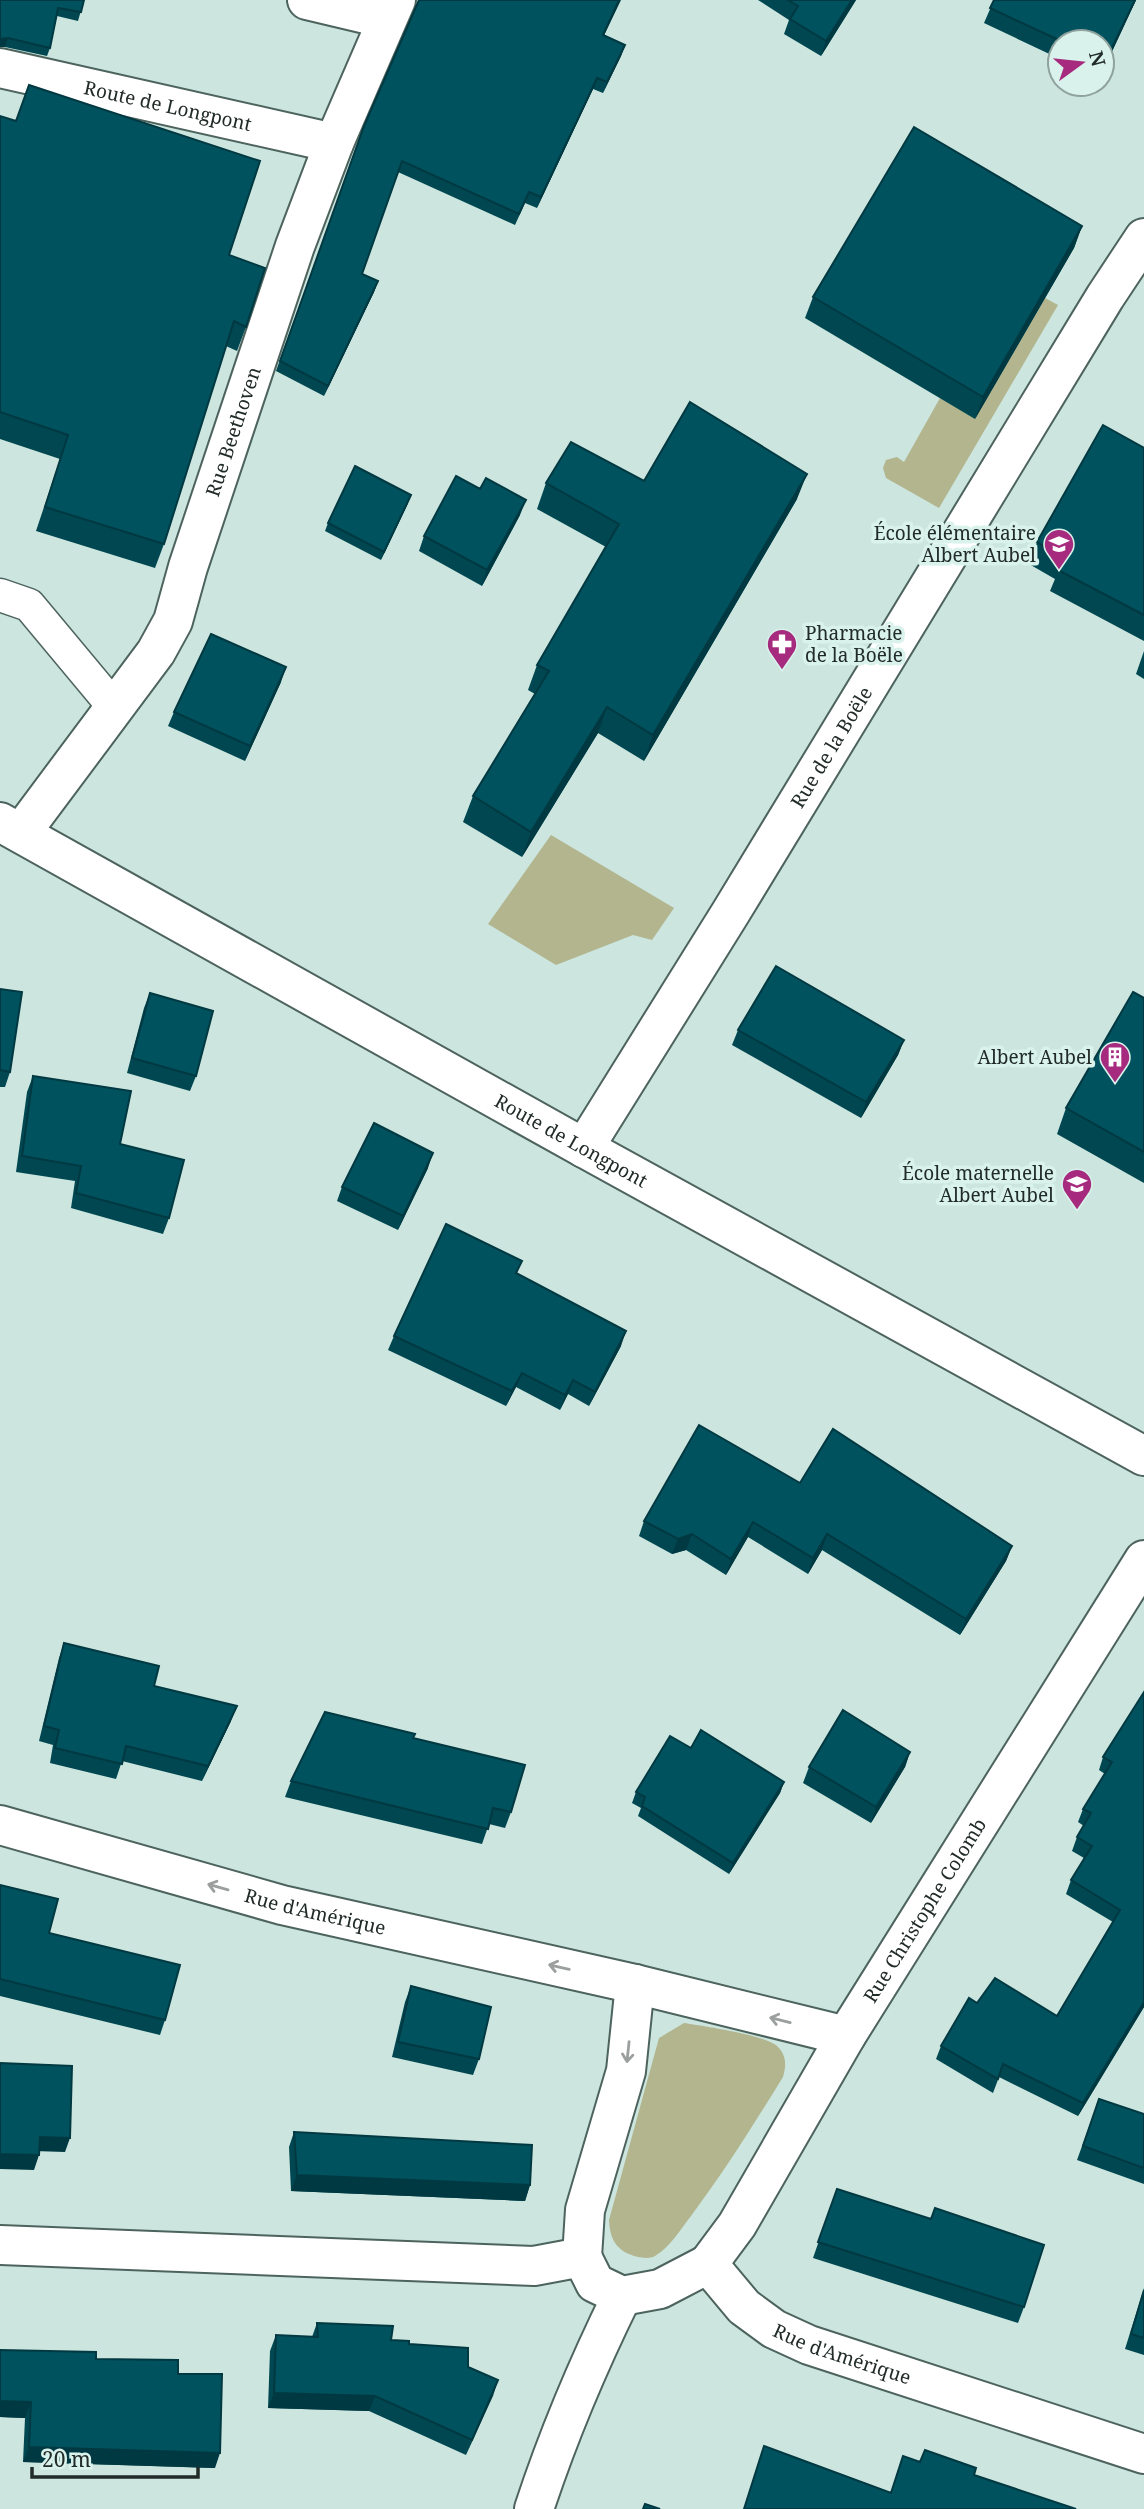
<svg xmlns="http://www.w3.org/2000/svg" width="1144" height="2509" font-family="'Noto Serif',serif">
  <style>
    .green { fill: #b2b58e }
    .lines { fill: none; stroke-linecap: round; stroke-linejoin: round }
    .service-casing { stroke: #4d635d; stroke-width: 35 }
    .minor-casing { stroke: #4d635d; stroke-width: 42 }
    .secondary-casing { stroke: #4d635d; stroke-width: 42 }
    .service { stroke: #fff; stroke-width: 32 }
    .minor { stroke: #fff; stroke-width: 38 }
    .secondary { stroke: #fff; stroke-width: 38 }
    .wall { fill: #004751 }
    .shaded-wall { fill: #003942 }
    .building { fill: #00525e; stroke: #003942; stroke-width: 2 }
    .oneway { stroke: #9ba09e }
    .labels { text-anchor: middle; stroke-width: 7; stroke-linejoin: round; paint-order: stroke }
    .street-label { font-size: 19px; fill: #212b28; stroke: #d9f2eb }
    .poi-label { font-size: 19px; fill: #212b28; stroke: #d9f2eb; text-anchor: end }
  </style>
  <rect width="100%" height="100%" fill="#cce5de"/>
  <path class="green" d="M1045,298L1058,305L939,508L886,478L883,468L886,460L897,457L904,462L940,398L975,418Z
    M551,835L674,908L652,940L633,935L556,965L488,924Z
    M684,2023C702,2026 767,2035 778,2047C787,2056 786,2067 783,2077C754,2124 724,2172 691,2216C681,2229 669,2248 655,2256C648,2260 636,2257 629,2254C613,2247 610,2235 609,2220L659,2038Z"/>
  <g class="lines">
    <g class="service-casing">
      <path id="service" d="M0,595L29,605L114,707"/>
    </g>
    <g class="minor-casing">
      <g id="minor">
        <path d="M307,0L387,19"/>
        <path id="s1" d="M0,68L334,143"/>
        <path id="s2" d="M21,833L156,652L173,621L188,567L295,246L334,143L396,0"/>
        <path id="s3" d="M584,1148L731,912L1105,297L1144,238"/>
        <path id="s4" d="M0,1825L282,1905L635,1984L846,2036"/>
        <path id="s5" d="M0,2245L534,2266L582,2257L595,2283L622,2296L660,2289L708,2264L744,2307L774,2329L809,2345L1144,2454"/>
        <path d="M582,2257L585,2210L626,2071L635,1984"/>
        <path id="s6" d="M708,2264L737,2225L846,2036L1144,1560"/>
        <path d="M534,2509C558,2436 588,2365 622,2296"/>
      </g>
    </g>
    <g class="secondary-casing">
      <g id="secondary">
        <path id="s7" d="M0,822L584,1148L1144,1456"/>
      </g>
    </g>
    <use href="#service" class="service"/>
    <use href="#minor" class="minor"/>
    <use href="#secondary" class="secondary"/>
  </g>
  <path class="wall" d="M0,0H84L78,21L57,16L50,48L47,56L5,47H0Z
    M758,0H856L821,56L784,34L789,20Z
    M994,0H1136L1102,73V42H1060V59L984,23Z
    M604,35L625,45L621,56L603,93L593,89L537,208L525,203L515,225L398,172L362,274L378,281L374,292L324,396L276,371L364,126Z
    M29,85L229,255L246,327L237,351L226,346L164,544L155,568L36,531L60,459L0,439V116L16,121Z
    M1082,226L1074,248L975,419L805,318L813,297Z
    M1144,448V641L1050,591L1055,579L1029,564L1037,542Z
    M644,481L797,499L644,761L598,733L522,857L463,822L473,796L535,694L528,690L537,665L606,547L537,509L546,483Z
    M408,503L381,560L325,531L328,523Z
    M520,515L482,586L419,551L424,536Z
    M1144,651V679L1136,674Z
    M281,682L245,761L168,726L174,712Z
    M0,989L10,1072L5,1087H0Z
    M150,993L196,1076L190,1091L127,1073L144,1008Z
    M1144,998V1183L1057,1134L1066,1108Z
    M738,1030L904,1040L898,1055L861,1118L732,1045Z
    M33,1076L120,1144L169,1218L163,1234L71,1208L75,1181L16,1172L27,1092Z
    M428,1168L398,1230L337,1201L342,1187Z
    M518,1274L621,1346L589,1406L568,1394L560,1410L516,1387L506,1406L388,1350L394,1336Z
    M800,1483L1012,1546L1006,1561L960,1635L822,1550L808,1574L748,1537L726,1575L686,1550L672,1554L639,1536L644,1521Z
    M64,1643L154,1686L231,1721L202,1781L122,1761L116,1779L50,1763L53,1745L39,1741L59,1658Z
    M1144,1692V2007L1078,2116L999,2077L993,2093L936,2059L941,2046L977,2003L1057,2016L1113,1922L1066,1894L1071,1880L1084,1858L1072,1851L1077,1837L1084,1826L1078,1822L1083,1809L1105,1774L1099,1770L1103,1757Z
    M414,1738L511,1812L505,1828L489,1824L482,1844L285,1797L291,1781Z
    M691,1748L784,1782L780,1793L729,1874L638,1816L641,1808L632,1803L636,1792Z
    M910,1752L905,1767L871,1823L803,1783L809,1767Z
    M0,1885L49,1933L165,2020L160,2035L0,1996Z
    M411,1986L479,2059L473,2075L392,2057L405,2002Z
    M1099,2099L1144,2114V2184L1077,2160Z
    M294,2132L530,2185L525,2201L291,2191L289,2147Z
    M837,2189L1024,2307L1018,2323L813,2258Z
    M1144,2288V2355L1125,2349Z
    M317,2323L409,2344L468,2367L498,2380L466,2455L369,2411L268,2408L270,2351L276,2335L312,2337Z
    M96,2359L178,2374L215,2468L23,2462L25,2418L0,2417Z"/>
  <path class="shaded-wall" d="M619,0H621L599,46L603,35Z
    M852,0H856L821,56L826,41Z
    M1135,0H1136L1102,73L1105,62Z
    M8,38L5,47H0V39Z
    M625,45L621,56L603,93L607,82Z
    M597,78L593,89L537,208L541,197Z
    M1082,226L1074,248L975,419L983,397Z
    M378,281L374,292L324,396L328,386Z
    M807,474L797,499L644,761L653,735Z
    M411,495L408,503L381,560L384,552Z
    M526,500L520,515L482,586L487,570Z
    M286,667L281,682L245,761L250,746Z
    M607,707L598,733L522,857L531,832Z
    M904,1040L898,1055L861,1118L866,1102Z
    M433,1153L428,1168L398,1230L403,1216Z
    M626,1331L621,1346L589,1406L595,1392Z
    M522,1373L516,1387L506,1406L512,1391Z
    M573,1380L568,1394L560,1410L565,1395Z
    M753,1522L748,1537L726,1575L731,1559Z
    M692,1534L686,1550L672,1554L678,1539Z
    M827,1534L822,1550L808,1574L813,1558Z
    M1012,1546L1006,1561L960,1635L966,1619Z
    M237,1706L231,1721L202,1781L208,1766Z
    M910,1752L905,1767L871,1823L876,1807Z
    M784,1782L780,1793L729,1874L733,1863Z
    M1144,2002V2007L1078,2116L1083,2103Z
    M40,2137L70,2138L65,2152L34,2151Z
    M0,2154L39,2155L34,2170L0,2169Z
    M297,2175L530,2185L525,2201L291,2191Z
    M498,2380L493,2396L466,2455L472,2440Z
    M274,2393L375,2396L369,2411L268,2408Z
    M0,2401L31,2402L25,2418L0,2417Z
    M29,2447L220,2453L215,2468L23,2462Z"/>
  <path class="building" d="M0,0H84L81,12L58,8L50,48L8,38L0,39Z
    M419,0H619L603,35L625,45L607,82L597,78L541,197L529,192L519,214L402,161L362,274L378,281L328,386L280,361L364,126Z
    M788,0H852L826,41L790,19L798,6Z
    M994,0H1135L1105,62L1102,61V42H1063L990,8Z
    M29,85L260,161L229,255L265,268L246,327L234,321L164,544L45,507L68,435L0,412V116L16,121Z
    M914,127L1082,226L983,397L813,297Z
    M690,402L807,474L653,735L607,707L531,832L473,796L549,671L537,665L619,524L546,483L571,442L644,481Z
    M1103,425L1144,448V615L1058,570L1064,559L1037,542Z
    M355,466L411,495L384,552L328,523Z
    M456,476L480,489L486,478L526,500L487,570L424,536Z
    M211,634L286,667L250,746L174,712Z
    M776,966L904,1040L866,1102L738,1030Z
    M0,989L22,992L10,1072L0,1070Z
    M1133,992L1144,998V1152L1066,1108Z
    M150,993L213,1011L196,1076L132,1058Z
    M33,1076L131,1091L120,1144L184,1160L169,1218L76,1193L81,1166L22,1156Z
    M374,1123L433,1153L403,1216L342,1187Z
    M446,1224L522,1261L516,1273L626,1331L595,1392L573,1380L565,1395L522,1373L512,1391L394,1336Z
    M699,1425L800,1483L833,1429L1012,1546L966,1619L827,1534L813,1558L753,1522L731,1559L692,1534L678,1539L644,1521Z
    M64,1643L159,1666L154,1686L237,1706L208,1766L126,1746L122,1764L55,1748L59,1730L44,1726Z
    M1144,1692V2002L1083,2103L1003,2064L998,2079L941,2046L969,1998L977,2003L995,1978L1057,2016L1120,1910L1071,1880L1092,1846L1077,1837L1091,1813L1083,1809L1112,1762L1103,1757Z
    M843,1710L910,1752L876,1807L809,1767Z
    M325,1712L415,1734L413,1738L525,1765L511,1812L493,1808L488,1829L291,1781Z
    M701,1730L784,1782L733,1863L642,1806L645,1797L636,1792L670,1736L691,1748Z
    M0,1885L58,1899L49,1933L180,1965L165,2020L0,1979Z
    M411,1986L491,2007L479,2059L398,2042Z
    M0,2063L72,2066L70,2138L40,2137L39,2155L0,2154Z
    M1099,2099L1144,2114V2168L1083,2146Z
    M294,2132L532,2145L530,2185L297,2175Z
    M837,2189L931,2219L935,2208L1044,2245L1024,2307L818,2242Z
    M1144,2290V2338L1131,2334Z
    M317,2323L393,2326L391,2340L409,2341V2344L468,2348V2367L498,2380L472,2440L375,2396L274,2393L276,2335L318,2337Z
    M0,2350L96,2352V2359L178,2360V2374H222L220,2453L29,2447L31,2402L0,2401Z
    M764,2446L891,2493L903,2456L920,2462L925,2450L976,2468L974,2475L1076,2509H744Z
    M645,2504L660,2509H643Z"/>
  <defs><path id="oneway-shaft" d="M-6 0H5M1.5-3L5.5 0L1.5 3" fill="none" stroke-width="1.6" stroke-linecap="round" stroke-linejoin="round" transform="scale(1.75)"/></defs>
  <g class="oneway">
    <use href="#oneway-shaft" transform="translate(218 1887) rotate(-164)"/>
    <use href="#oneway-shaft" transform="translate(559 1967) rotate(-167)"/>
    <use href="#oneway-shaft" transform="translate(780 2020) rotate(-166)"/>
    <use href="#oneway-shaft" transform="translate(628 2052) rotate(96)"/>
  </g>
  <defs>
    <g id="school-pin" transform="scale(1.575)"><path d="M0 17L-7.5 6A9.5 9.5 0 1 1 7.5 6Z" fill="#a62b7f" stroke="#d9f2eb"/><path d="M0-5L7-2L0 1L-7-2ZM-4 1L0 2.5L4 1V4Q0 6-4 4Z" fill="#fff"/></g>
    <g id="pharmacy-pin" transform="scale(1.575)"><path d="M0 17L-7.5 6A9.5 9.5 0 1 1 7.5 6Z" fill="#a62b7f" stroke="#d9f2eb"/><path d="M-2-6h4v4h4v4h-4v4h-4v-4h-4v-4h4Z" fill="#fff"/></g>
    <g id="building-pin" transform="scale(1.575)"><path d="M0 17L-7.5 6A9.5 9.5 0 1 1 7.5 6Z" fill="#a62b7f" stroke="#d9f2eb"/><path d="M-4-6H4V6H1V3H-1V6H-4ZM-2.5-4.3h1.7v1.8h-1.7ZM.8-4.3h1.7v1.8H.8ZM-2.5-1h1.7V.8h-1.7ZM.8-1h1.7V.8H.8Z" fill="#fff"/></g>
  </defs>
  <g fill-rule="evenodd">
    <use href="#school-pin" x="1059" y="544"/>
    <use href="#pharmacy-pin" x="782" y="644"/>
    <use href="#building-pin" x="1115" y="1057"/>
    <use href="#school-pin" x="1077" y="1184"/>
  </g>
  <g class="labels">
    <g class="street-label">
      <text dy="7" stroke="none"><textPath href="#s1" startOffset="172">Route de Longpont</textPath></text>
      <text dy="7" stroke="none"><textPath href="#s2" startOffset="460">Rue Beethoven</textPath></text>
      <text dy="7" stroke="none"><textPath href="#s3" startOffset="471">Rue de la Boële</textPath></text>
      <text dy="7" stroke="none"><textPath href="#s7" startOffset="654">Route de Longpont</textPath></text>
      <text dy="7" stroke="none"><textPath href="#s4" startOffset="327">Rue d'Amérique</textPath></text>
      <text dy="7" stroke="none"><textPath href="#s6" startOffset="415">Rue Christophe Colomb</textPath></text>
      <text dy="7" stroke="none"><textPath href="#s5" startOffset="901">Rue d'Amérique</textPath></text>
    </g>
    <g class="poi-label">
      <text x="1036" y="540">École élémentaire<tspan x="1036" dy="22">Albert Aubel</tspan></text>
      <text x="805" y="640" text-anchor="start">Pharmacie<tspan x="805" dy="22">de la Boële</tspan></text>
      <text x="1092" y="1064">Albert Aubel</text>
      <text x="1054" y="1180">École maternelle<tspan x="1054" dy="22">Albert Aubel</tspan></text>
    </g>
  </g>
  <g transform="translate(1081 63) rotate(75)"><circle r="33" fill="#d9f2eb" stroke="#8fa29d" stroke-width="2"/>
  <path d="M0-5L12 26L0 18L-12 26Z" fill="#a62b7f"/>
  <text y="-10" font-size="19" font-weight="bold" text-anchor="middle" fill="#212b28">N</text>
  </g>
  <path d="M32 2467v10h166v-10" fill="none" stroke="#212b28" stroke-width="3.5"/>
  <text x="42" y="2467" font-size="21" fill="#212b28" stroke="#d9f2eb" stroke-width="5" paint-order="stroke">20 m</text>
</svg>
